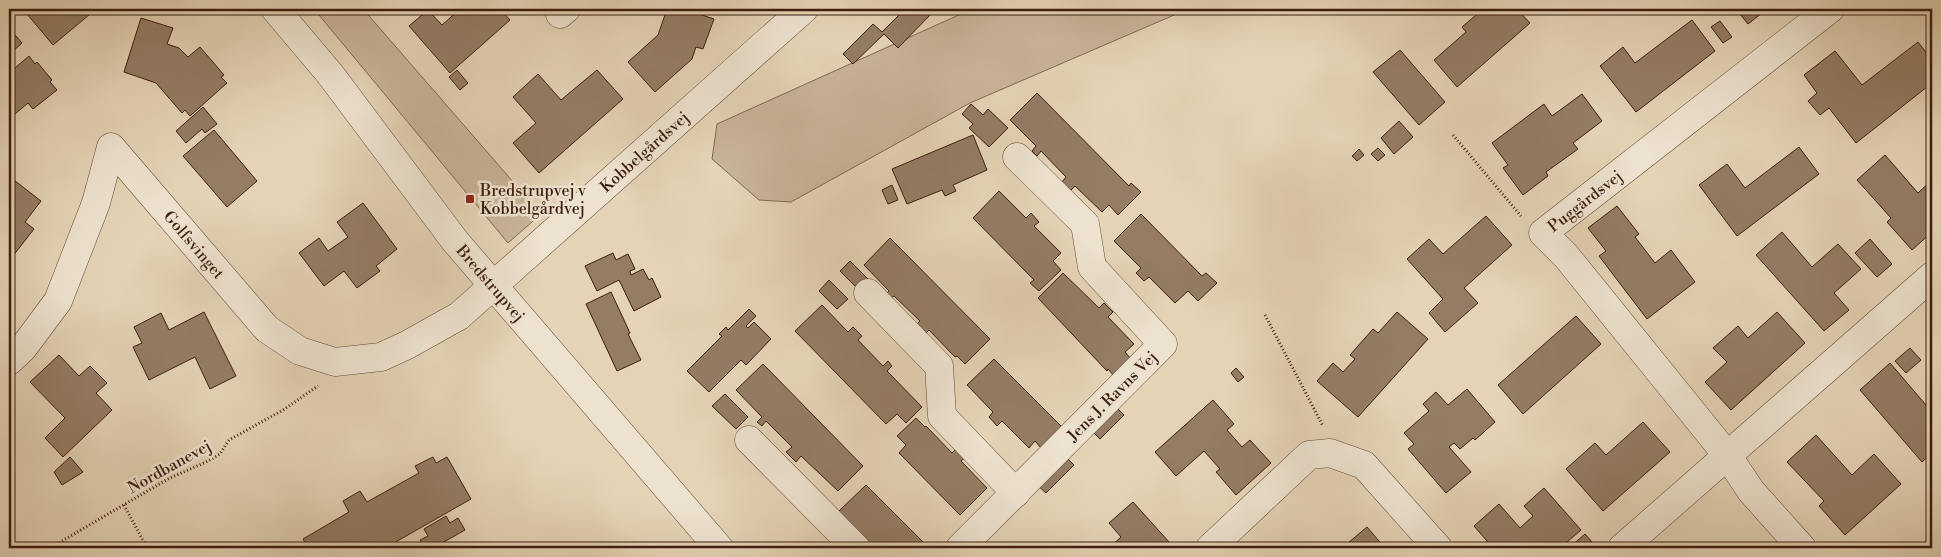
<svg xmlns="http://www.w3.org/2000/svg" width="1941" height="557" font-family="'Libre Bodoni',serif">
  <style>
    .green { fill: #c8b499; stroke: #826854 }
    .building { fill: #947c65; stroke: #3d1d0e }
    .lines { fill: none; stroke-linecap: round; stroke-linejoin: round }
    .minor-casing { stroke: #674a38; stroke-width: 29 }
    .path { stroke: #3d1d0e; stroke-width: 3; stroke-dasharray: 1 2.5; stroke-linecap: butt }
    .minor { stroke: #ede2cf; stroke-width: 28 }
    .poi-dot { fill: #8f2418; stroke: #ede2cf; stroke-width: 2 }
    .labels { text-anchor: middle; stroke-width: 5; stroke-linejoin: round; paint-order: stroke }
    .street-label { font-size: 16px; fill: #3d1d0e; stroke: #ede2cf }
    .poi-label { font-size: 16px; fill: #3d1d0e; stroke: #ede2cf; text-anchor: start }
  </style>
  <rect width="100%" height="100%" fill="#e4d3b5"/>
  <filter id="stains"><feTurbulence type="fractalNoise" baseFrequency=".004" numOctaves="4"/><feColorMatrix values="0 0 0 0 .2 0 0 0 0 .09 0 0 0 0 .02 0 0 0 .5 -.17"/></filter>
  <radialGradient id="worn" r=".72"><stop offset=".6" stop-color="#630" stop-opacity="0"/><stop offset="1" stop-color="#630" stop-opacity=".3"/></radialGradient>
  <path class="green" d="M314,9H363L541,214L508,243Z
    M972,9H1188L970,103L791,202L759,200L712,159L717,124Z"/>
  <path class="building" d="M34,9H96L53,45L27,14Z
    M460,9H500L510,20L450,73L409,26L428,10L442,25Z
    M667,9H684L714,19L703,49L696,47L692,59L655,92L628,62L658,35Z
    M893,9H932L934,11L898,48L884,34L853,64L843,54L873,24L882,32L899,15Z
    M1483,9H1517L1530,23L1457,87L1434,60L1466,32L1462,27Z
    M1736,9H1767L1748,24Z
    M141,18L173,28L167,44L179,48L188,57L200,47L224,75L221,77L227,83L190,116L185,110L182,113L156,83L124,72Z
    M1692,20L1715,51L1636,112L1600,66L1623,47L1635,63Z
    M1720,21L1732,37L1723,43L1711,27Z
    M10,29L22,43L12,52L9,48Z
    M1918,42L1932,60V83L1856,143L1829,108L1820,115L1808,101L1817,93L1804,75L1835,51L1862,85Z
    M1400,50L1445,102L1419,125L1373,72Z
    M29,56L35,64L37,62L52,80L50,82L57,90L33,109L28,103L9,119V73Z
    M457,70L468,83L460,90L449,77Z
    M597,70L623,99L539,173L513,143L536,123L513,97L538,74L561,100Z
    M1037,93L1129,186L1131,183L1141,192L1118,215L1109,205L1102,212L1075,186L1070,191L1062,182L1066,177L1041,151L1037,156L1032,151L1036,146L1010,120Z
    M1582,94L1602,121L1573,143L1578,149L1546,172L1548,176L1523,195L1503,168L1508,165L1492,143L1544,104L1552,116Z
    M971,104L983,115L988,109L1008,128L989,147L969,128L973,124L962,114Z
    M203,107L217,124L205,133L202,129L186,143L176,131Z
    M1399,121L1413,137L1394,154L1381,138Z
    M214,130L257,181L227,207L183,156Z
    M973,135L987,170L953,185L956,191L945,196L942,190L907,204L892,169Z
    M1799,147L1819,174L1737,236L1699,185L1727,164L1745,188Z
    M1378,148L1385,155L1378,161L1371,154Z
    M1359,149L1364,155L1357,161L1352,156Z
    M1885,155L1918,193L1932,180V232L1912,250L1887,222L1891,218L1857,180Z
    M10,177L41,201L25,222L34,229L9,261V179Z
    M892,185L898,200L888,204L882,190Z
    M999,191L1026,218L1031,213L1039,222L1034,226L1061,253L1053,261L1061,270L1039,291L1030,283L1034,280L973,218Z
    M363,203L397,249L376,266L380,271L357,288L344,271L324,286L299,253L319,238L328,251L348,237L337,222Z
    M1617,206L1639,234L1635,237L1655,263L1671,250L1695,282L1647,319L1599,256L1606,251L1588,228Z
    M1141,214L1202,276L1206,273L1217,283L1198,301L1188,291L1175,303L1149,277L1144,281L1136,273L1141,268L1114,241Z
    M1486,216L1512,245L1464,288L1478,303L1445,332L1429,313L1443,299L1407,259L1429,239L1443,254Z
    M1782,232L1812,267L1838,244L1861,269L1834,293L1849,310L1824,331L1756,255Z
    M890,238L990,339L965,364L957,356L955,357L929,330L924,335L915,326L920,321L894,296L889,300L885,295L889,291L864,265Z
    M1870,239L1892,264L1877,277L1855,253Z
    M613,253L616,260L628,254L635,269L630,271L631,275L643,269L649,280L652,278L661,297L634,311L619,280L597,291L585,266Z
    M850,261L868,279L858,289L840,271Z
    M1063,273L1099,308L1104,303L1113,312L1108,317L1134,344L1125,352L1132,360L1115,377L1108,369L1107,371L1038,298Z
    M829,280L848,299L837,309L819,291Z
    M611,292L630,333L628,334L641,360L617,371L586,304Z
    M822,305L848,332L853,327L862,336L858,340L883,366L888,361L892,366L887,371L922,407L906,423L897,414L886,424L795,331Z
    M749,309L756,316L746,326L748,328L754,322L771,339L746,365L741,360L709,392L687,371L722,336L719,334L726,327L728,330Z
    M204,312L236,376L210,389L195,357L149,380L133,347L142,343L134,327L161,313L169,330Z
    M1397,312L1428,339L1358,417L1317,381L1333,363L1343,372L1355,359L1350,355L1373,329L1378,333Z
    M1777,312L1805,343L1731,410L1705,382L1727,362L1713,348L1738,326L1748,338Z
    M1576,316L1601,344L1523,414L1498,385Z
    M1910,348L1921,360L1906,373L1895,361Z
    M59,355L79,376L90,366L107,383L96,393L112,410L63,457L45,438L65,418L30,382Z
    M994,359L1063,428L1042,449L1035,441L1029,448L1002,421L997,426L989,417L993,412L967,385Z
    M1890,363L1932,412V453L1922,462L1860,390Z
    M763,364L863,466L838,491L801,456L796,462L786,452L792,447L766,421L762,426L757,422L762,417L736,390Z
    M1236,368L1244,377L1238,382L1231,373Z
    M1467,389L1495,422L1475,440L1473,438L1460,449L1454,443L1449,447L1471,472L1446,493L1408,449L1414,444L1404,433L1429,411L1423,404L1436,392L1448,405Z
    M725,394L748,417L736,429L712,406Z
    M1213,400L1234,424L1227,430L1242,447L1250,440L1271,463L1236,495L1216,472L1220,469L1204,451L1176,476L1155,452Z
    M1115,406L1124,415L1100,439L1091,430Z
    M916,418L925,427L926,426L952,453L957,448L966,457L961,461L987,488L960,515L899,453L906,445L897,436Z
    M1643,422L1670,452L1603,511L1566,469L1595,443L1606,455Z
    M1816,435L1852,475L1874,454L1901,484L1845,535L1819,506L1824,501L1787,462Z
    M1065,456L1074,465L1046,493L1036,484Z
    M70,457L83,472L62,485L54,472Z
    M433,457L436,463L447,457L471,499L385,548H308L303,539L349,512L343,501L360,491L367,502L419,473L415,466Z
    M866,485L929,548H876L874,547L867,548L861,542L866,538L839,511Z
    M1544,488L1581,530L1560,548L1558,545L1554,548H1493L1474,526L1499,504L1520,528L1533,516L1524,506Z
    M1133,502L1169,542L1162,548H1109L1121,537L1109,523Z
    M446,516L450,523L458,518L465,530L433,548H425L420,540L428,536L424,529Z
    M1367,527L1385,548H1342Z
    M1585,534L1592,542L1586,548H1569Z
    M1904,543L1909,548H1898Z
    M1684,544L1722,546V548H1683Z"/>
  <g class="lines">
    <g class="minor-casing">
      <g id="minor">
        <path id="s1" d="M275,9L330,74L455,241L719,548"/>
        <path d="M560,14L566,9"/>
        <path d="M868,293L939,366L942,416L1016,493"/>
        <path id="s2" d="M9,361L23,348L58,301L96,203L111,147L267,329L300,351L335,362L381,357L407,345L459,316L804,9"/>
        <path d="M749,440L856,548"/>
        <path id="s3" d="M960,548L1163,344L1092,267L1085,224L1017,157"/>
        <path d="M1210,548L1309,455L1330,453L1364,465L1438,548"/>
        <path d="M1622,548L1932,276"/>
        <path id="s4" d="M1802,548L1751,491L1727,455L1566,256L1543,233L1830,9"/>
      </g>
    </g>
    <path class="path" d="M1453,135L1521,216
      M1265,315L1323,426
      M124,505L147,548
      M50,548L168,479L206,462L220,454L229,440L283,410L318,386"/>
    <use href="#minor" class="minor"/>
  </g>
  <rect class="poi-dot" x="465" y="194" width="10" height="10" rx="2.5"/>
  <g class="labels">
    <g class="street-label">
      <text dy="6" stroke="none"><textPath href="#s2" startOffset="939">Kobbelgårdsvej</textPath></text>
      <text dy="6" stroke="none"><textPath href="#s4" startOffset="461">Puggårdsvej</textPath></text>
      <text dy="6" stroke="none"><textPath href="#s2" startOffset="369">Golfsvinget</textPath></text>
      <text dy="6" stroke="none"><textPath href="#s1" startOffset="349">Bredstrupvej</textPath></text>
      <text dy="6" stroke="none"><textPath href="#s3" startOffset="215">Jens J. Ravns Vej</textPath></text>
      <text transform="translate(169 466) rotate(-29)" y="6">Nordbanevej</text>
    </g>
    <g class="poi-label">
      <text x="480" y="196">Bredstrupvej v<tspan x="480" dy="18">Kobbelgårdvej</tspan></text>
    </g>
  </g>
  <rect width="1941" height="557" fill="none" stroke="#e4d3b5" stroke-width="30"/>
  <rect x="10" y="10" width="1921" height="537" fill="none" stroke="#3d1d0e" stroke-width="2.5"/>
  <rect x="15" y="15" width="1911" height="527" fill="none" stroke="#3d1d0e"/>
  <rect width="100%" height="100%" filter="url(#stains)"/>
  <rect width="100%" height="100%" fill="url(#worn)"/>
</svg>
